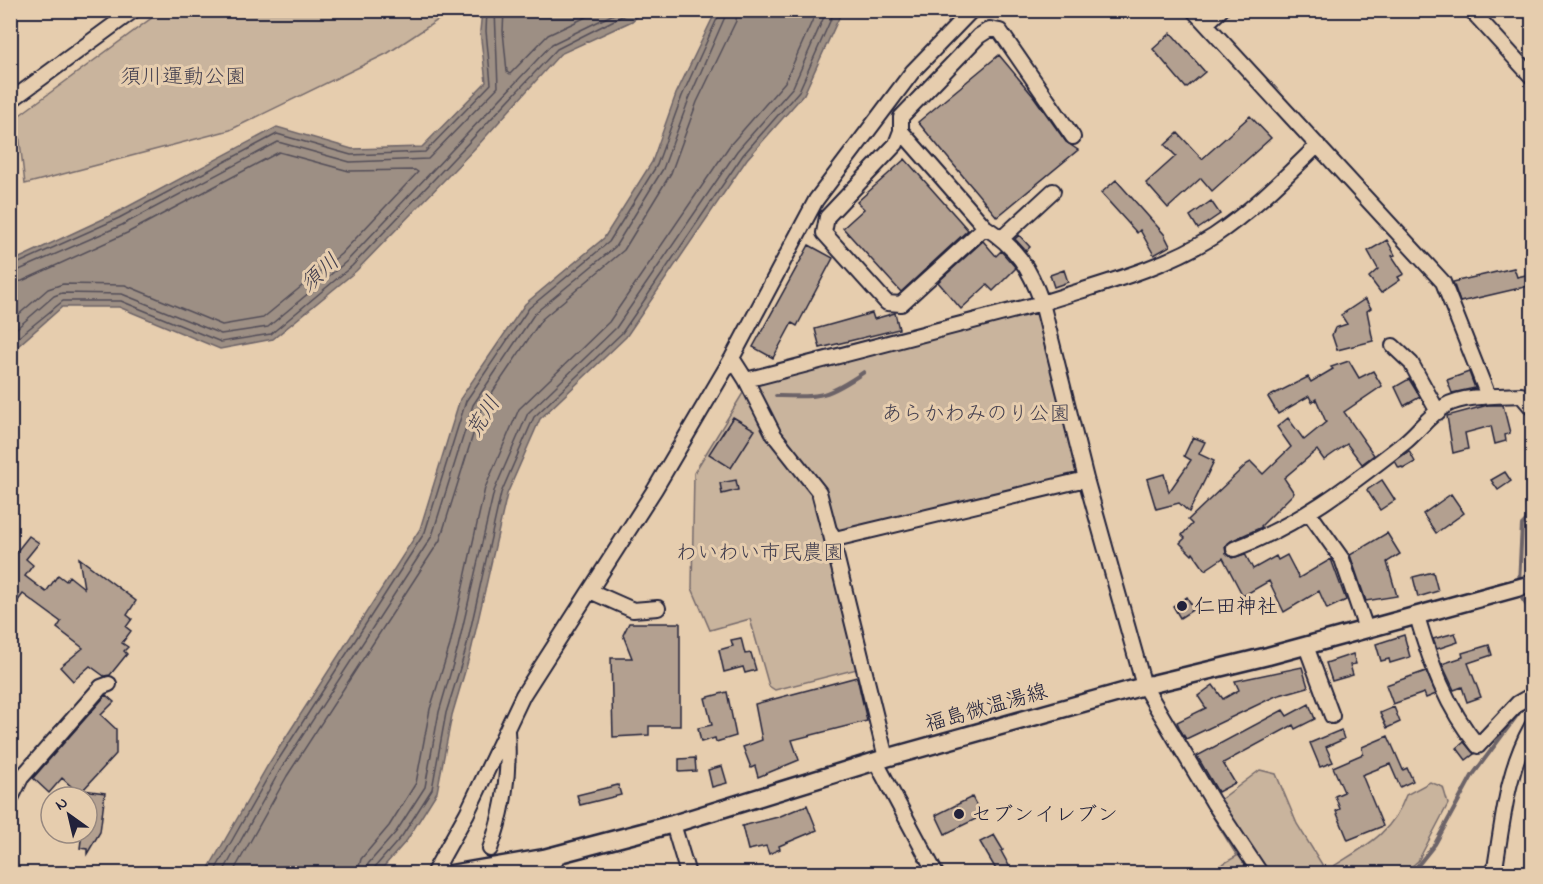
<svg xmlns="http://www.w3.org/2000/svg" width="1543" height="884" font-family="'Indie Flower','Klee One',sans-serif">
  <style>
    .green { fill: #c9b49d; stroke: #766b6c; stroke-width: 1.5 }
    .water { fill: #9d8f84; stroke: #6c6367; stroke-width: 1.5 }
    .lines { fill: none; stroke-linecap: round; stroke-linejoin: round }
    .shore { stroke: #534e58; stroke-width: 1.5 }
    .stream { stroke: #6c6367; stroke-width: 4 }
    .building { fill: #b3a090; stroke: #22223b; stroke-width: 1.5 }
    .minor-casing { stroke: #22223b; stroke-width: 18 }
    .major-casing { stroke: #22223b; stroke-width: 21 }
    .minor { stroke: #e6cdae; stroke-width: 14 }
    .major { stroke: #e6cdae; stroke-width: 16 }
    .poi-dot { fill: #22223b; stroke: #e6cdae; stroke-width: 2 }
    .labels { text-anchor: middle; stroke-width: 6; stroke-linejoin: round; paint-order: stroke }
    .park-label { font-size: 21px; fill: #433f4f; stroke: #e6cdae }
    .poi-label { font-size: 21px; fill: #22223b; stroke: #e6cdae; text-anchor: start }
    .street-label { font-size: 21px; fill: #22223b; stroke: #e6cdae }
    .water-label { font-size: 22px; font-style: italic; fill: #413d4d; stroke: #e6cdae }
  </style>
  <rect width="100%" height="100%" fill="#e6cdae"/>
  <filter id="ink" filterUnits="userSpaceOnUse"><feTurbulence type="fractalNoise" baseFrequency=".0167" numOctaves="2"/><feDisplacementMap in="SourceGraphic" scale="12" xChannelSelector="R" yChannelSelector="G"/><feConvolveMatrix kernelMatrix="1 2 1 2 8 2 1 2 1" color-interpolation-filters="sRGB"/></filter>
  <g filter="url(#ink)">
    <path class="green" d="M161,11V10L446,11L444,16L388,53L230,130L25,184L17,117Z
      M1041,307L1082,476L837,536L821,488L779,436L750,383Z
      M743,393L748,395L814,494L857,669L775,690L769,686L750,619L710,630L692,588L694,473Z
      M1260,770L1276,774L1297,824L1326,871C1361,848 1391,837 1406,795L1430,782L1443,787L1448,804L1418,861L1404,873L1205,874L1237,856L1208,809Z"/>
    <path class="water" d="M482,11H643L632,21L560,54L479,144L356,271L273,339L220,349L119,307H62L11,352V262L116,213L277,127L352,149L422,147L486,82L480,31Z
      M716,11H842L804,94L747,159L626,337L540,419L507,494L471,651L452,715L437,792L407,840L378,873H206L268,765L420,529L460,399L525,304L604,238L652,162L676,94Z"/>
    <g class="lines">
      <path class="shore" d="M504,10L503,31L507,72L510,74L548,35L601,10
        M10,267L119,218L277,134L351,155L425,152L491,84L486,31L487,10
        M10,274L122,225L278,142L350,162L428,159L498,87L495,10
        M10,283L22,281L127,233L279,152L349,171L415,170L418,172L341,254L263,318L222,325L125,285L63,284L48,289L10,322
        M10,334L54,296L62,293L122,294L221,334L268,327L347,261L552,44L622,10
        M10,344L63,301H121L221,342L271,334L352,266L557,49L634,10
        M213,874L273,768L425,532L466,401L529,308L609,242L657,165L682,96L721,10
        M222,874L279,772L432,536L473,405L535,313L615,247L663,169L689,99L728,10
        M232,874L287,776L440,540L481,409L542,319L624,250L671,173L697,102L736,21L737,10
        M357,874L361,859L389,826L416,783L430,709L450,645L485,488L519,409L609,322L730,145L785,82L817,10
        M366,874L368,864L396,832L425,787L439,712L458,647L494,491L528,413L616,328L737,151L793,87L827,10
        M374,874L375,867L402,836L432,789L446,713L466,649L501,493L534,417L622,333L743,155L799,91L835,10"/>
      <path class="stream" d="M776,396C821,397 826,398 864,372
        M1519,583L1522,525L1532,515
        M1519,594L1532,613
        M1411,874L1435,844L1472,776L1521,710"/>
    </g>
    <path class="building" d="M1171,33L1205,72L1186,88L1153,49Z
      M999,55L1034,97L1066,142L1078,150L997,217L918,122Z
      M1250,116L1271,138L1212,191L1201,178L1168,208L1146,183L1176,156L1165,145L1178,133L1202,159Z
      M905,159L968,230L901,292L843,228L864,209L857,202Z
      M1116,180L1164,234L1170,246L1154,255L1140,230L1137,233L1101,193Z
      M1211,201L1220,214L1198,229L1190,216Z
      M1019,235L1030,247L1026,251L1015,239Z
      M1387,240L1395,255L1392,256L1404,274L1398,277L1400,280L1381,293L1369,277L1378,269L1368,251Z
      M983,241L996,256L1001,251L1016,268L993,291L987,285L961,309L938,282Z
      M809,245L833,258L797,326L792,323L773,358L753,347Z
      M1514,268L1517,277L1526,275L1529,286L1460,302L1453,282Z
      M1064,270L1068,282L1054,287L1050,275Z
      M1365,299L1371,308L1367,311L1373,341L1337,350L1332,335L1335,328L1347,324L1341,315Z
      M872,313L874,319L895,313L899,329L820,348L815,329Z
      M1349,361L1359,378L1373,371L1382,386L1344,412L1374,455L1362,464L1347,444L1324,460L1317,450L1284,478L1294,493L1261,526L1262,527L1231,541L1225,547L1226,553L1232,558L1245,554L1253,569L1276,556L1278,560L1287,555L1299,578L1331,559L1346,600L1327,609L1319,591L1284,612L1269,581L1243,596L1223,558L1205,570L1193,553L1192,555L1180,543L1185,538L1182,535L1192,524L1188,520L1247,464L1251,462L1263,474L1291,447L1277,427L1288,418L1304,440L1326,422L1316,399L1312,402L1309,396L1278,414L1268,397L1308,377L1311,382L1333,369L1331,367Z
      M1469,372L1475,388L1452,393L1447,380Z
      M1409,379L1420,397L1404,406L1395,387Z
      M1488,405H1503L1510,433L1505,435L1506,441L1495,444L1491,426L1465,433L1468,449L1453,453L1447,416Z
      M733,417L755,430L731,468L709,454Z
      M1193,437L1205,442L1199,454L1214,461L1189,512L1179,503L1156,509L1147,479L1164,474L1169,492L1191,460L1184,456Z
      M1409,451L1415,462L1403,469L1402,467L1399,468L1395,461Z
      M1505,472L1511,481L1498,490L1491,480Z
      M736,480L738,490L722,494L720,483Z
      M1382,480L1395,500L1380,510L1367,490Z
      M1451,494L1464,513L1436,533L1423,514Z
      M1387,533L1400,554L1387,562L1397,596L1366,601L1350,555Z
      M29,536L39,543L26,559L33,565L25,576L46,592L58,575L66,581L69,576L84,588L79,558L136,601L127,615L132,619L126,627L131,631L122,643L128,647L124,651L127,654L110,675L104,676L90,666L73,681L60,667L83,648L57,628L61,622L23,594L17,602L10,597V560Z
      M1433,572L1438,591L1418,597L1413,577Z
      M1187,597L1194,609L1180,618L1173,606Z
      M629,623H680V726H649V735L613,737L611,658H632L623,635Z
      M1455,633L1458,642L1437,649L1433,639Z
      M1404,635L1410,657L1390,663L1389,659L1381,661L1376,644Z
      M741,638L745,654L751,653L756,670L745,673L743,667L724,672L719,650L733,646L731,640Z
      M1489,645L1492,655L1468,663L1481,697L1467,702L1462,687L1454,690L1442,664L1463,657L1462,653Z
      M1353,654L1356,664L1350,665L1353,675L1332,681L1326,663Z
      M1302,667L1308,687L1276,696L1186,739L1181,731L1177,722L1206,708L1198,696L1213,685L1223,699L1239,690L1235,681Z
      M1426,671L1436,694L1426,698L1424,693L1393,704L1386,685Z
      M857,677L867,721L792,740L799,760L758,777L755,766L751,768L743,747L762,740L755,704Z
      M727,692L736,736L716,742L715,738L701,742L698,728L712,725L705,698Z
      M106,695L114,702L101,715L116,729V754L83,790L105,793L100,832L87,854V849L80,848L82,833H87V797H83L62,778L49,793L33,778Z
      M1309,704L1315,719L1295,729L1293,725L1223,763L1235,783L1218,792L1197,756L1283,710L1287,716Z
      M1394,707L1400,722L1387,728L1380,713Z
      M1341,730L1344,739L1326,747L1333,762L1320,767L1310,743Z
      M1388,736L1403,770L1407,768L1413,781L1400,787L1390,764L1362,775L1383,826L1348,840L1336,811L1340,809L1335,796L1344,792L1333,767L1363,754L1362,747Z
      M1464,742L1474,754L1466,760L1457,748Z
      M695,758L696,771L679,772V759Z
      M722,766L727,783L712,787L708,770Z
      M618,785L621,795L580,805L577,795Z
      M972,797L982,816L945,834L936,815Z
      M807,805L817,830L779,846L780,849L769,854L766,846L748,850L742,826L778,817Z
      M994,835L1003,850L1001,851L1013,873H998L980,842Z"/>
    <g class="lines">
      <g class="minor-casing">
        <path id="minor" d="M1193,10L1443,282L1488,396
          M1471,10L1532,77
          M1206,24L1221,10
          M10,101L134,10
          M901,131L985,227C1016,247 1030,268 1042,303C1100,284 1163,269 1214,236C1253,210 1285,177 1318,145
          M985,227L901,304L887,303L824,233L827,217L896,144L901,131V117L979,36L990,29L1000,31L1073,137
          M1002,238L1053,191
          M1393,346L1411,363L1438,412
          M732,358L746,380L1042,303L1086,479L1144,686L1213,802L1261,874
          M746,380L774,435L819,492L829,530L835,539L1086,479
          M1310,514L1342,559L1366,629
          M831,535L886,758
          M1234,549C1299,525 1349,486 1404,443C1418,432 1429,415 1445,406C1462,395 1501,396 1521,395L1532,408
          M590,591L633,610L658,608
          M1417,616C1431,664 1446,707 1478,746L1518,703L1532,695
          M1306,646L1332,716
          M876,762L936,874
          M10,800L21,778L101,687L109,684
          M673,824L688,874
          M490,849C504,811 510,771 507,731
          M433,874L467,813L523,695L655,489L732,358L816,200L913,71L972,10
          M548,874L560,853
          M1494,874C1503,822 1506,772 1532,726"/>
      </g>
      <g class="major-casing">
        <path id="major" d="M451,874L544,858L673,824L886,758L1144,686L1268,656L1532,584"/>
      </g>
      <use href="#minor" class="minor"/>
      <use href="#major" class="major"/>
    </g>
  </g>
  <g class="poi-dot">
    <circle cx="1182" cy="606" r="6"/>
    <circle cx="959" cy="814" r="6"/>
  </g>
  <g class="labels">
    <g class="park-label">
      <text x="183" y="83">須川運動公園</text>
      <text x="976" y="420">あらかわみのり公園</text>
      <text x="760" y="559">わいわい市民農園</text>
    </g>
    <g class="poi-label">
      <text x="1194" y="613">仁田神社</text>
      <text x="971" y="821">セブンイレブン</text>
    </g>
    <g class="street-label">
      <text transform="translate(986 707) rotate(-16)" y="7">福島微温湯線</text>
    </g>
    <g class="water-label">
      <text transform="translate(319 272) rotate(-43)" y="8">須川</text>
      <text transform="translate(482 416) rotate(-58)" y="8">荒川</text>
    </g>
  </g>
  <rect width="1543" height="884" fill="none" stroke="#e6cdae" stroke-width="36"/>
  <rect x="18" y="18" width="1507" height="848" fill="none" stroke="#22223b" stroke-width="2" filter="url(#ink)"/>
  <g transform="translate(69 815) rotate(326)"><circle r="28" fill="#e6cdae" stroke="#988980" stroke-width="1.5"/>
  <path d="M0-4.5L10 22L0 15L-10 22Z" fill="#22223b"/>
  <text y="-9" font-size="16" font-weight="bold" text-anchor="middle" fill="#22223b">N</text>
  </g>
</svg>
